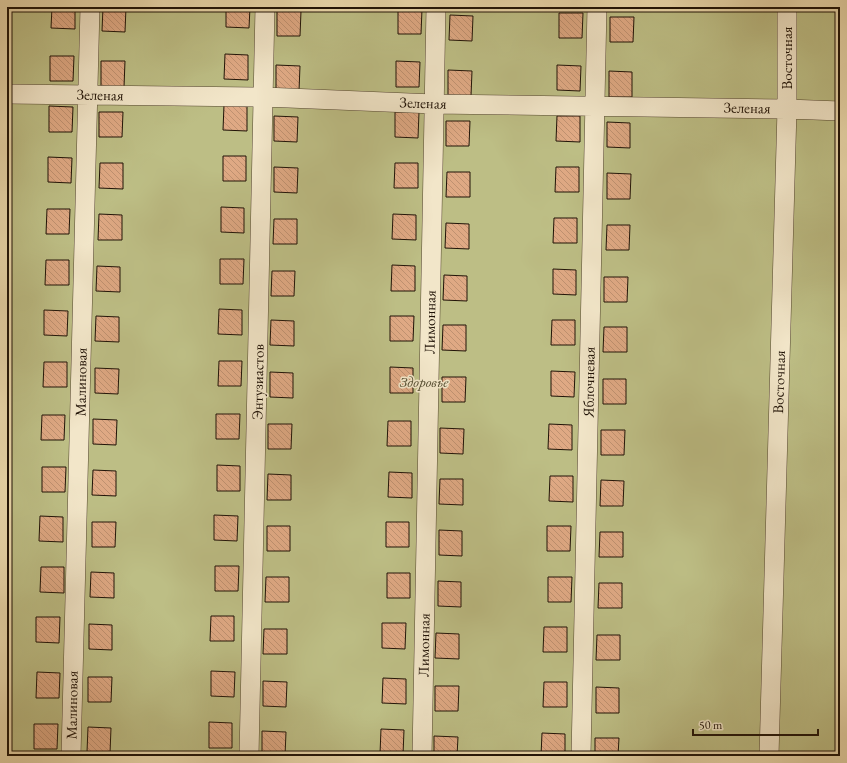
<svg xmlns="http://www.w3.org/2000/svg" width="847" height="763" font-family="'EB Garamond',serif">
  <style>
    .garden { fill: #bdbe85; stroke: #6e6846 }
    .building { fill: url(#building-back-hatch); stroke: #201307 }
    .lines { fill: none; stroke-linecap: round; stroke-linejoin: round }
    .minor-casing { stroke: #534430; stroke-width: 20 }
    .minor { stroke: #f2e6c9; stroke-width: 19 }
    .labels { text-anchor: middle; stroke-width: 3; stroke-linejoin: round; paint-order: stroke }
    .street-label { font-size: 15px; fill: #201307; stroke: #f2e6c9 }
    .park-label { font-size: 15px; font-style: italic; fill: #574f33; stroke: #f2e6c9 }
  </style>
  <defs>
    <pattern id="building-back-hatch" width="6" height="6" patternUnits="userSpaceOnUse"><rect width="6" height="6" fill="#dfa984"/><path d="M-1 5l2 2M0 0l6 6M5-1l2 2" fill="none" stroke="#bf9170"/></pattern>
  </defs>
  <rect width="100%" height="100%" fill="#ebd9ac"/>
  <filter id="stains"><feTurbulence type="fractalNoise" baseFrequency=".005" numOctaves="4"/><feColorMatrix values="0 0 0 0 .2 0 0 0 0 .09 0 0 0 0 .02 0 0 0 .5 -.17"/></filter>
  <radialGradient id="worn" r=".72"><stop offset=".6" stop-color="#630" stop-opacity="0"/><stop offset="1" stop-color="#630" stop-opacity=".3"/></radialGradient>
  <path class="garden" d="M7,7H840V756H7Z"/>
  <path class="building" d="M52,7H75V29L51,28Z
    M103,7H126L125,32L102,31Z
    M226,7H250L249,28L226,27Z
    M398,9H422L421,34H398Z
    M277,10L301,11L300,36H277Z
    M559,13H583L582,38H559Z
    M450,15L473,16L472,41L449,40Z
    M610,17H634L633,42H610Z
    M225,54L248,55V80L224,79Z
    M50,56H74L73,81H50Z
    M101,61H125L124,87L101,86Z
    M396,61L420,62L419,87H396Z
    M276,65L300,66L299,91L276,90Z
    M557,65L581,66L580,91L557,90Z
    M448,70L472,71L471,96L448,95Z
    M609,71L632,72V97H609Z
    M224,105L247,106V131L223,130Z
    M49,106L73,107L72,132H49Z
    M99,112H123L122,137H99Z
    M395,112H419L418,138L395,137Z
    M274,116L298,117L297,142L274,141Z
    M557,116H580V142L556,141Z
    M446,121H470L469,146H446Z
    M607,122L630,123V148L607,147Z
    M223,156H246V181H223Z
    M48,157L72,158L71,183L48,182Z
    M100,163H123V189L99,188Z
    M395,163H418V188H394Z
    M274,167L298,168L297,193L274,192Z
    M556,167H579V192H555Z
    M447,172H470V197H446Z
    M607,173L631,174L630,199H607Z
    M221,207L244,208V233L221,232Z
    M47,209H70L69,234H46Z
    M99,214L122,215V240H98Z
    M393,214L416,215V240L392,239Z
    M554,218H577V243H553Z
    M274,219H297V244H273Z
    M446,223L469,224V249L445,248Z
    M607,225H630L629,250H606Z
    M220,259H244L243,284H220Z
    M46,260H69V285H45Z
    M392,265L415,266V291H391Z
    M97,266L120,267V292L96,291Z
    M553,269L576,270V295L553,294Z
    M272,271H295L294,296H271Z
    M444,275L467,276V301L443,300Z
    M604,277H628L627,302H604Z
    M219,309L242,310V335L218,334Z
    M44,310L68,311L67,336L44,335Z
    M96,316L119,317V342L95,341Z
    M390,316H414L413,341H390Z
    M271,320L294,321V346L270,345Z
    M552,320H575V345H551Z
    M443,325H466V351L442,350Z
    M604,327H627V352H603Z
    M219,361H242L241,386H218Z
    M44,362H67V387H43Z
    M390,367L413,368V393H390Z
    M95,368L119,369L118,394L95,393Z
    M551,371L575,372L574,397L551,396Z
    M270,372L293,373V398L270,397Z
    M442,377H466L465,402H442Z
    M603,379H626V404H603Z
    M216,414H240L239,439H216Z
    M42,415H65L64,440H41Z
    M93,419L117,420L116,445L93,444Z
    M388,421H411V446H387Z
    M268,424H292L291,449H268Z
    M549,424L572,425V450L548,449Z
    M440,428L464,429L463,454L440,453Z
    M601,430H625L624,455H601Z
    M217,465L240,466V491H217Z
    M42,467H66L65,492H42Z
    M93,470L116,471V496L92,495Z
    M389,472L412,473V498L388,497Z
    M268,474L291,475V500H267Z
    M550,476H573V502L549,501Z
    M440,479H463V505L439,504Z
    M601,480L624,481L623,506H600Z
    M214,515L238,516L237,541L214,540Z
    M40,516L63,517V542L39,541Z
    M92,522H116L115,547H92Z
    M386,522H409V547H386Z
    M267,526H290V551H267Z
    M547,526H571L570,551H547Z
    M439,530L462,531V556L439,555Z
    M600,532H623V557H599Z
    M215,566H239L238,591H215Z
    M41,567H64V593L40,592Z
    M91,572L114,573V598L90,597Z
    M387,573H410V598H387Z
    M266,577H289V602H265Z
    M548,577H572L571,602H548Z
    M438,581L461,582V607L438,606Z
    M599,583H622V608H598Z
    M211,616H234V641H210Z
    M36,617H60L59,643L36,642Z
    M382,623H406L405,649L382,648Z
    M89,624L112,625V650L89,649Z
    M544,627H567V652H543Z
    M264,629H287V654H263Z
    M436,633L459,634V659L435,658Z
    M597,635H620V660H596Z
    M211,671L235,672L234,697L211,696Z
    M37,672L60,673L59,698H36Z
    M88,677H112L111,702H88Z
    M383,678L406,679V704L382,703Z
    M263,681L287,682L286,707L263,706Z
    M544,682H567V707H543Z
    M435,686H459L458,711H435Z
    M596,687L619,688V713H596Z
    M209,722L232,723V748H209Z
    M34,724H58L57,749H34Z
    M88,727L111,728L110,753L87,752Z
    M381,729L404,730L403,755L380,754Z
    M262,731L286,732L285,756H262Z
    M542,733L565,734V756H541Z
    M434,736L458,737L457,756H434Z
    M595,738H619L618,756H595Z"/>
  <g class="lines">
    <g class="minor-casing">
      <path id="minor" d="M7,94L264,97L434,104L787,109L840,111
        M71,756L90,7
        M249,756L265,7
        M422,756L436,7
        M581,756L597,7
        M769,756L787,109V7"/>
    </g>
    <use href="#minor" class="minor"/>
  </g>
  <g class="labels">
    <g class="street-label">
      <text transform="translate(787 58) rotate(-90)" y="5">Восточная</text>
      <text transform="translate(100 95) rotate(1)" y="5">Зеленая</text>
      <text transform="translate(423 103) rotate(2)" y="5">Зеленая</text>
      <text transform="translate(747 108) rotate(1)" y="5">Зеленая</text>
      <text transform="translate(430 322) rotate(-89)" y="5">Лимонная</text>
      <text transform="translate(81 382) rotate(-89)" y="5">Малиновая</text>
      <text transform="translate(258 382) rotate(-89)" y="5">Энтузиастов</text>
      <text transform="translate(589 382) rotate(-89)" y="5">Яблочневая</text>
      <text transform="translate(779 382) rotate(-88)" y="5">Восточная</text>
      <text transform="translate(424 645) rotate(-89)" y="5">Лимонная</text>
      <text transform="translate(72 705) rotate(-89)" y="5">Малиновая</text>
    </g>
    <g class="park-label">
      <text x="424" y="387">Здоровье</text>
    </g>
  </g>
  <rect width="847" height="763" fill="none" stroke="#ebd9ac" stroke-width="24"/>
  <rect x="8" y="8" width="831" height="747" fill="none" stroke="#201307" stroke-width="2"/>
  <rect x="12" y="12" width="823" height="739" fill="none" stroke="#201307"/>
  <path d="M693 729v6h125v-6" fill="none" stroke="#201307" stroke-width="2"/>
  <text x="699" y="729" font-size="12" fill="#201307" stroke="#f2e6c9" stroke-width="3" paint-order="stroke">50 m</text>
  <rect width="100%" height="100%" filter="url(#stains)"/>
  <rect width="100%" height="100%" fill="url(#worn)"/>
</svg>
